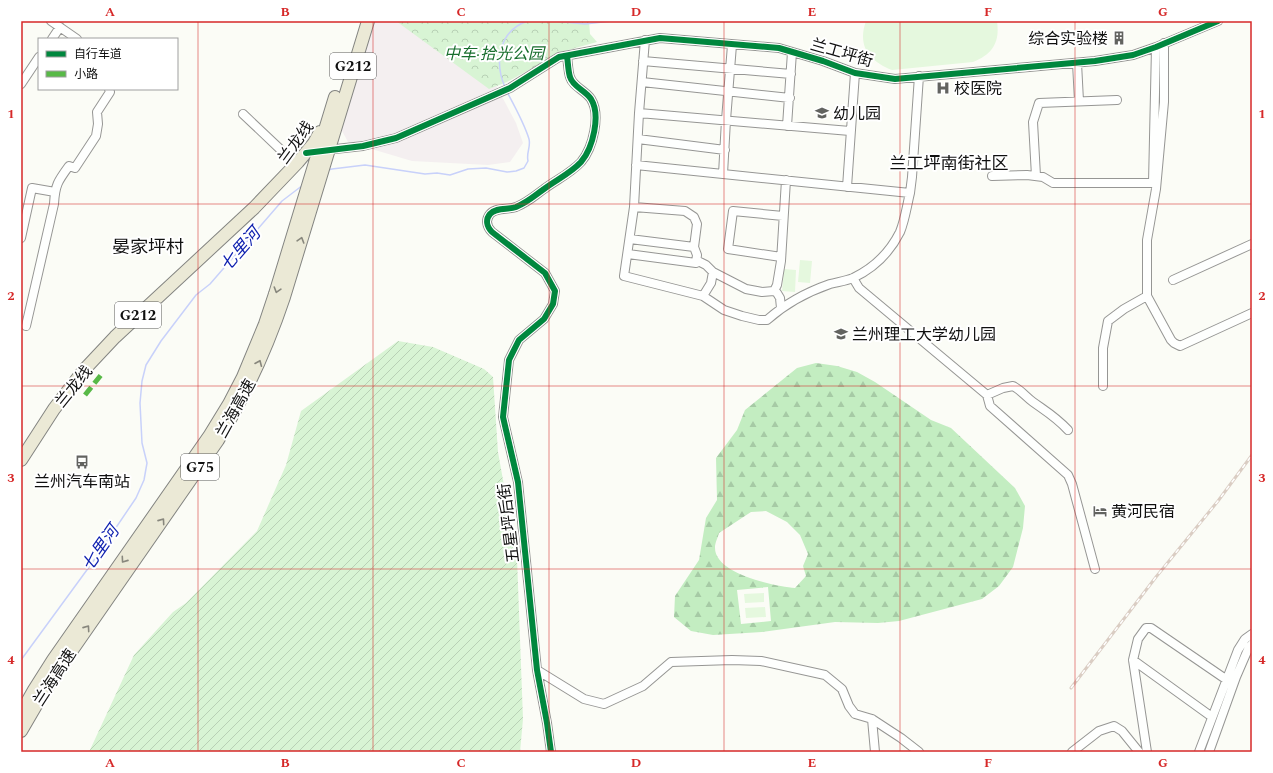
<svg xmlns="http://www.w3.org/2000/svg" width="1273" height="773" font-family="Spectral,'Noto Sans SC',serif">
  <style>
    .industrial { fill: #f4eff0 }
    .forest { fill: url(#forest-firs); fill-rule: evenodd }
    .park { fill: url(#park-crowns) }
    .garden { fill: url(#garden-furrows) }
    .pitch { fill: #e5f8de }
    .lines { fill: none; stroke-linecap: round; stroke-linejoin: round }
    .stream { stroke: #c8d1fa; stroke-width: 1.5 }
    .minor-casing { stroke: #969694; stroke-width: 10 }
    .highway-casing { stroke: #838481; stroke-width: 14 }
    .minor { stroke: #fefffe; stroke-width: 8 }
    .highway { stroke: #ebe9d6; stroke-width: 12 }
    .rail-casing { stroke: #dacdc3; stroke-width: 3 }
    .rail { stroke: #fff; stroke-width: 1.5; stroke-dasharray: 4.5; stroke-linecap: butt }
    .quiet { stroke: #58b947; stroke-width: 5; stroke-dasharray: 10 5; stroke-linecap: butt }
    .cycleway-casing { stroke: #fff; stroke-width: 8 }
    .cycleway { stroke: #00873e; stroke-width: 6 }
    .oneway { stroke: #88877d }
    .grid { fill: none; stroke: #d62828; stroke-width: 1; stroke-opacity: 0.55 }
    .labels { text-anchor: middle; stroke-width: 4; stroke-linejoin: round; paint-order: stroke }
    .shield { fill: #fff; stroke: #585858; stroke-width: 1 }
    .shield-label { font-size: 15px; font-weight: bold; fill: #101010 }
    .poi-label { font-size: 16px; fill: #101010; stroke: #fff; text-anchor: start }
    .street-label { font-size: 16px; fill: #101010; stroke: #fff }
    .park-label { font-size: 16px; font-style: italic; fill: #196f2e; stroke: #fff }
    .neighbourhood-label { font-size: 17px; fill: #101010; stroke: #fff }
    .water-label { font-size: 17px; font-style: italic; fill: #0c1eae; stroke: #fff }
    .quarter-label { font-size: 18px; fill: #101010; stroke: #fff }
    .neatline { fill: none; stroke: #d62828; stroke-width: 1.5 }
    .grid-label { font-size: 13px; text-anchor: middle; font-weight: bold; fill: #d62828 }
  </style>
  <defs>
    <pattern id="forest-firs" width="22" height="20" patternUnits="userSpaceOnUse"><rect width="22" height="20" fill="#c3edc1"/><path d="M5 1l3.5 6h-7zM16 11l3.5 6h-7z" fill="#a6caa5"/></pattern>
    <pattern id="park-crowns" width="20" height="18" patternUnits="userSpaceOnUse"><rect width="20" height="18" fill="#d8f4d4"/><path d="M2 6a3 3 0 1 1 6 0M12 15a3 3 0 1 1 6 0" fill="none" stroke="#b8d0b5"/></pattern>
    <pattern id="garden-furrows" width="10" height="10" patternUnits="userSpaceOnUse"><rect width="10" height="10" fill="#d8f4d4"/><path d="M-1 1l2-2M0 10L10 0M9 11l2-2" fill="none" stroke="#b8d0b5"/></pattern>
  </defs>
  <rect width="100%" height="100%" fill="#fbfcf6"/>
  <path class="industrial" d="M374,21H405L490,74L516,123L523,143L510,162L488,165L412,161L348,142L341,129Z"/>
  <path class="forest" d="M816,363L837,366L857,372L875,382L931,420L951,428L1015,488L1025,506L1023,528L1013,567L999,586L982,599L899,621L878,623L835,622L762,632L713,635L691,631L674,617L675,596L699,560L706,518L717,500L716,458L737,430L745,410L797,368ZM766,511L787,522L800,535L808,554L803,566L806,576L795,588C775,586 714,574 715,547C715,543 718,537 719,533L751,512ZM768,587L771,621L741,624L737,590Z"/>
  <path class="park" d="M396,21H589L590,34L597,42L561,52L507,82L489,89Z"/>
  <path class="garden" d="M398,341L433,347L484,369L493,377L498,452L517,558L523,719L520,752H89L134,655L173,612L186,603L257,531L286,465L301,411Z"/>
  <path class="pitch" d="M866,21H997C1000,42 993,54 973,62L892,70C869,61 857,46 866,21Z
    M800,260L812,261L810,283L798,282Z
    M784,269L796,270L795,292L782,291Z
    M764,593V602L745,603L744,594Z
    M765,607L766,617L746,618L745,608Z"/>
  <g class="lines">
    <path class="stream" d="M554,21L585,24L612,21
      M505,87C494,62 499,30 528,21
      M328,170L332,169L365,165L425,174L437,173L450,175L468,169L486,168L507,172L516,171L524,168L528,161C526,153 531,147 529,139C524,123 515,107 507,92
      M21,660L92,563L136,498L144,480L147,463L142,443L140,403L142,381L146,365L161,341L196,295L210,284L282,201L303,185"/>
    <g class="minor-casing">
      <path id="minor" d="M51,21L77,39
        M52,39L60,27
        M645,40L639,113L634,207L624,276L703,296L724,310L742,316L759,320H767C785,304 807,292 830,284C837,282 846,281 853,278C874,268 890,252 900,232C905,220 907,205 910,193
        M732,45L726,120L723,174L910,193L912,177L919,76
        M643,61L791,74
        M1077,63L1079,101
        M642,82L790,98
        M21,84L39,57
        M639,113L850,131
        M243,114L281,150L298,162
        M787,126L792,52
        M638,139L725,150
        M326,150L363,146L396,138L510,88L559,57L660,38L779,48L823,61L855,73L895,79L1095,61L1133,55L1156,47L1218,21
        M636,165L723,174
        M992,176L1027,175L1043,177L1053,183H1153L1156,47
        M1036,176L1033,122L1039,103L1117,100
        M847,187L855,73
        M21,238L32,188L55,192
        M630,239L694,247L697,224L694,217L685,211L634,207
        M628,254L696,263L697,255L694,247
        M781,257L728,249L733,211L783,216
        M696,260L706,265L713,272L711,283L703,296
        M713,272L746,289L762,292L774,291L777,293L780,298L781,308
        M853,278L859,288L987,395L990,406L1068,475L1072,484L1095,569
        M1173,280L1252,244
        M774,291L777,285L781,261L786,180
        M1147,296L1171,340L1174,343L1180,346L1252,313
        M26,326L54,204C55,185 58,181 69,166L75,168L96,136L98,124L97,112L110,92L109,89
        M1103,386V348L1108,321L1124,309L1147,296V240L1156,189L1164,102V43
        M987,395L1003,388L1013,386C1021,390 1026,397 1033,402C1047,412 1056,417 1068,430
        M1133,660L1212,717
        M537,670L584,699L604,704L643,686L671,662L732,660L761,661L825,675L842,689L849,706L855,714L872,719L901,738L919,752
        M872,719L875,752
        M551,752L547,723L537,670L518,482L503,417L509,360L519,340L544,319L553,304L555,291L545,273L492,232C487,227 485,220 490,214C496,207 508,210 516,207C528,202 534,196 544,189C556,180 571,173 581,162C593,148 601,115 591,99C585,90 573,87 570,77C568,71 568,62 567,56
        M1072,752L1099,731L1114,726L1122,731L1139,752
        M1147,752L1133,660L1138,639L1146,628H1151L1227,680
        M1199,752L1238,650L1245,639L1252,634
        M1209,752L1236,677L1249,647L1252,644"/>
    </g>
    <g class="highway-casing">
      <path id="highway" d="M21,460L54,409L84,370L115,337L254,208L298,162L314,143L320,132
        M21,713L34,690L53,660L210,435L229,404L243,377L265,324L275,294L335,97
        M21,731L42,695L61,666L218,440C246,394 267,348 284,297L368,21"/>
    </g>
    <use href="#minor" class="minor"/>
    <use href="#highway" class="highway"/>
    <g class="rail-casing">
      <path id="rail" d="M1071,688L1156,577L1218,501L1252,455"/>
    </g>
    <use href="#rail" class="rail"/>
    <path class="quiet" d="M85,395L101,375"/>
    <g class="cycleway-casing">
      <path id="cycleway" d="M306,153L363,146L396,138L510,88L559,57L660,38L779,48L823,61L855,73L895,79L1095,61L1133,55L1156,47L1218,21
        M551,752L547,723L537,670L518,482L503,417L509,360L519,340L544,319L553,304L555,291L545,273L492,232C487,227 485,220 490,214C496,207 508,210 516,207C528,202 534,196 544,189C556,180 571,173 581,162C593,148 601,115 591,99C585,90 573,87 570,77C568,71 568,62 567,56"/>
    </g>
    <use href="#cycleway" class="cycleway"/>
  </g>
  <defs><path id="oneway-chevron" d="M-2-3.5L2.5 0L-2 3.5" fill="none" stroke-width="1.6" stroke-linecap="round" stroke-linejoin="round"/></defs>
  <g class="oneway">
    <use href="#oneway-chevron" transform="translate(301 240) rotate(-73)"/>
    <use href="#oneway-chevron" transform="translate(277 290) rotate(107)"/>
    <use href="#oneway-chevron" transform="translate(259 363) rotate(-67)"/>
    <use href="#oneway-chevron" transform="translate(162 521) rotate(-55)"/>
    <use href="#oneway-chevron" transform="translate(124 560) rotate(125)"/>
    <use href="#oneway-chevron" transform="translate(87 628) rotate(-55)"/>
  </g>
  <path class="grid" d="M198,21V752M373,21V752M549,21V752M724,21V752M900,21V752M1075,21V752M21,204H1252M21,386H1252M21,569H1252"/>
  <defs>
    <g id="building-bare" transform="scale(1.08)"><path d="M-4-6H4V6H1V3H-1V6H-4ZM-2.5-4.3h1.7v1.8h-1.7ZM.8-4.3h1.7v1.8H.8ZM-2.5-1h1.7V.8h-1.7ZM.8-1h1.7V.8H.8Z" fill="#626360" stroke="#fff" stroke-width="2.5" paint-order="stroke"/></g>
    <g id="hospital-bare" transform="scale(1.08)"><path d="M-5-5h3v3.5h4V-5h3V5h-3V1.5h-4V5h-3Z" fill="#626360" stroke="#fff" stroke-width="2.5" paint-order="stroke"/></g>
    <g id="school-bare" transform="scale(1.08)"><path d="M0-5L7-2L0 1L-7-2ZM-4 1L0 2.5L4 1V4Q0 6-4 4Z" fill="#626360" stroke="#fff" stroke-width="2.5" paint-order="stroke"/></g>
    <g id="bus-bare" transform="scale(1.08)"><path d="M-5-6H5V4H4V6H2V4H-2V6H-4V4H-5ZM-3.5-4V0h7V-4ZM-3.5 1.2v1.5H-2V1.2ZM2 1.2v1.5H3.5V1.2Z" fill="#626360" stroke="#fff" stroke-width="2.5" paint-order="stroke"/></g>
    <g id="hotel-bare" transform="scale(1.08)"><path d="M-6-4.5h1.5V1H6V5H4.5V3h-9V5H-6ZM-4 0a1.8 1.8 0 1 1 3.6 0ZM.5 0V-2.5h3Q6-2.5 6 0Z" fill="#626360" stroke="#fff" stroke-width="2.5" paint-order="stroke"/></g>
  </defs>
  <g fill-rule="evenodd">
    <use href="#building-bare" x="1119" y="38"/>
    <use href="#hospital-bare" x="943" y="88"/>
    <use href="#school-bare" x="822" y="113"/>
    <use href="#school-bare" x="841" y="334"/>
    <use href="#bus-bare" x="82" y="462"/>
    <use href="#hotel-bare" x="1100" y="511"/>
  </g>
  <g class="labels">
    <g class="shield">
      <rect x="330" y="53" width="46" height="26" rx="3"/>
      <rect x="115" y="302" width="46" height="26" rx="3"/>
      <rect x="181" y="454" width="38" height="26" rx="3"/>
    </g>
    <g class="shield-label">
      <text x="353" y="71">G212</text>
      <text x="138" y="320">G212</text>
      <text x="200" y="472">G75</text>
    </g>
    <g class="poi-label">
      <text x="1108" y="44" text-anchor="end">综合实验楼</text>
      <text x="954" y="94">校医院</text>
      <text x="833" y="119">幼儿园</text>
      <text x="852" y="340">兰州理工大学幼儿园</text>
      <text x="82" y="487" text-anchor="middle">兰州汽车南站</text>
      <text x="1111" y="517">黄河民宿</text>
    </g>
    <g class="street-label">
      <text transform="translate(842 52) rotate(16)" y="6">兰工坪街</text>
      <text transform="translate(295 142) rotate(-54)" y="6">兰龙线</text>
      <text transform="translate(73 386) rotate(-51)" y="6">兰龙线</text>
      <text transform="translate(235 408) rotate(-61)" y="6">兰海高速</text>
      <text transform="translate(508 523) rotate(-97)" y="6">五星坪后街</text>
      <text transform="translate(54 677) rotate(-57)" y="6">兰海高速</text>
    </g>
    <g class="park-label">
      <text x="494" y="59">中车·拾光公园</text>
    </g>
    <g class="neighbourhood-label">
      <text x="949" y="169">兰工坪南街社区</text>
    </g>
    <g class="water-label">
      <text transform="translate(240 249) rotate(-49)" y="6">七里河</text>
      <text transform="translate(100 548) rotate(-55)" y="6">七里河</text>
    </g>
    <g class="quarter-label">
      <text x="148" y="253">晏家坪村</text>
    </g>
  </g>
  <rect width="1273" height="773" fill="none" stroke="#ffffff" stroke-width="44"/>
  <rect x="38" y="38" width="140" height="52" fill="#ffffff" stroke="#9f9f9f"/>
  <rect x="46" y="51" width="20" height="6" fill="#00873e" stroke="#9f9f9f"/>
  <text x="74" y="58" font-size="12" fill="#101010">自行车道</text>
  <rect x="46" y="71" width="20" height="6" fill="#58b947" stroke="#9f9f9f"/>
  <text x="74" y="78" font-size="12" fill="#101010">小路</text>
  <rect x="22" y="22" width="1229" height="729" class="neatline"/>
  <g class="grid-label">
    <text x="110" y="16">A</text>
    <text x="285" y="16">B</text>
    <text x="461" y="16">C</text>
    <text x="636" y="16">D</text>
    <text x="812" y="16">E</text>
    <text x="988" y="16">F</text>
    <text x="1163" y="16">G</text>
    <text x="11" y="118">1</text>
    <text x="1262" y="118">1</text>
    <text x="11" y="300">2</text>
    <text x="1262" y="300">2</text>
    <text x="11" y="482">3</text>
    <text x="1262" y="482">3</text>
    <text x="11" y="664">4</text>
    <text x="1262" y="664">4</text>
    <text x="110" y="767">A</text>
    <text x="285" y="767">B</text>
    <text x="461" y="767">C</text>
    <text x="636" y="767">D</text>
    <text x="812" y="767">E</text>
    <text x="988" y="767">F</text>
    <text x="1163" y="767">G</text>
  </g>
</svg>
